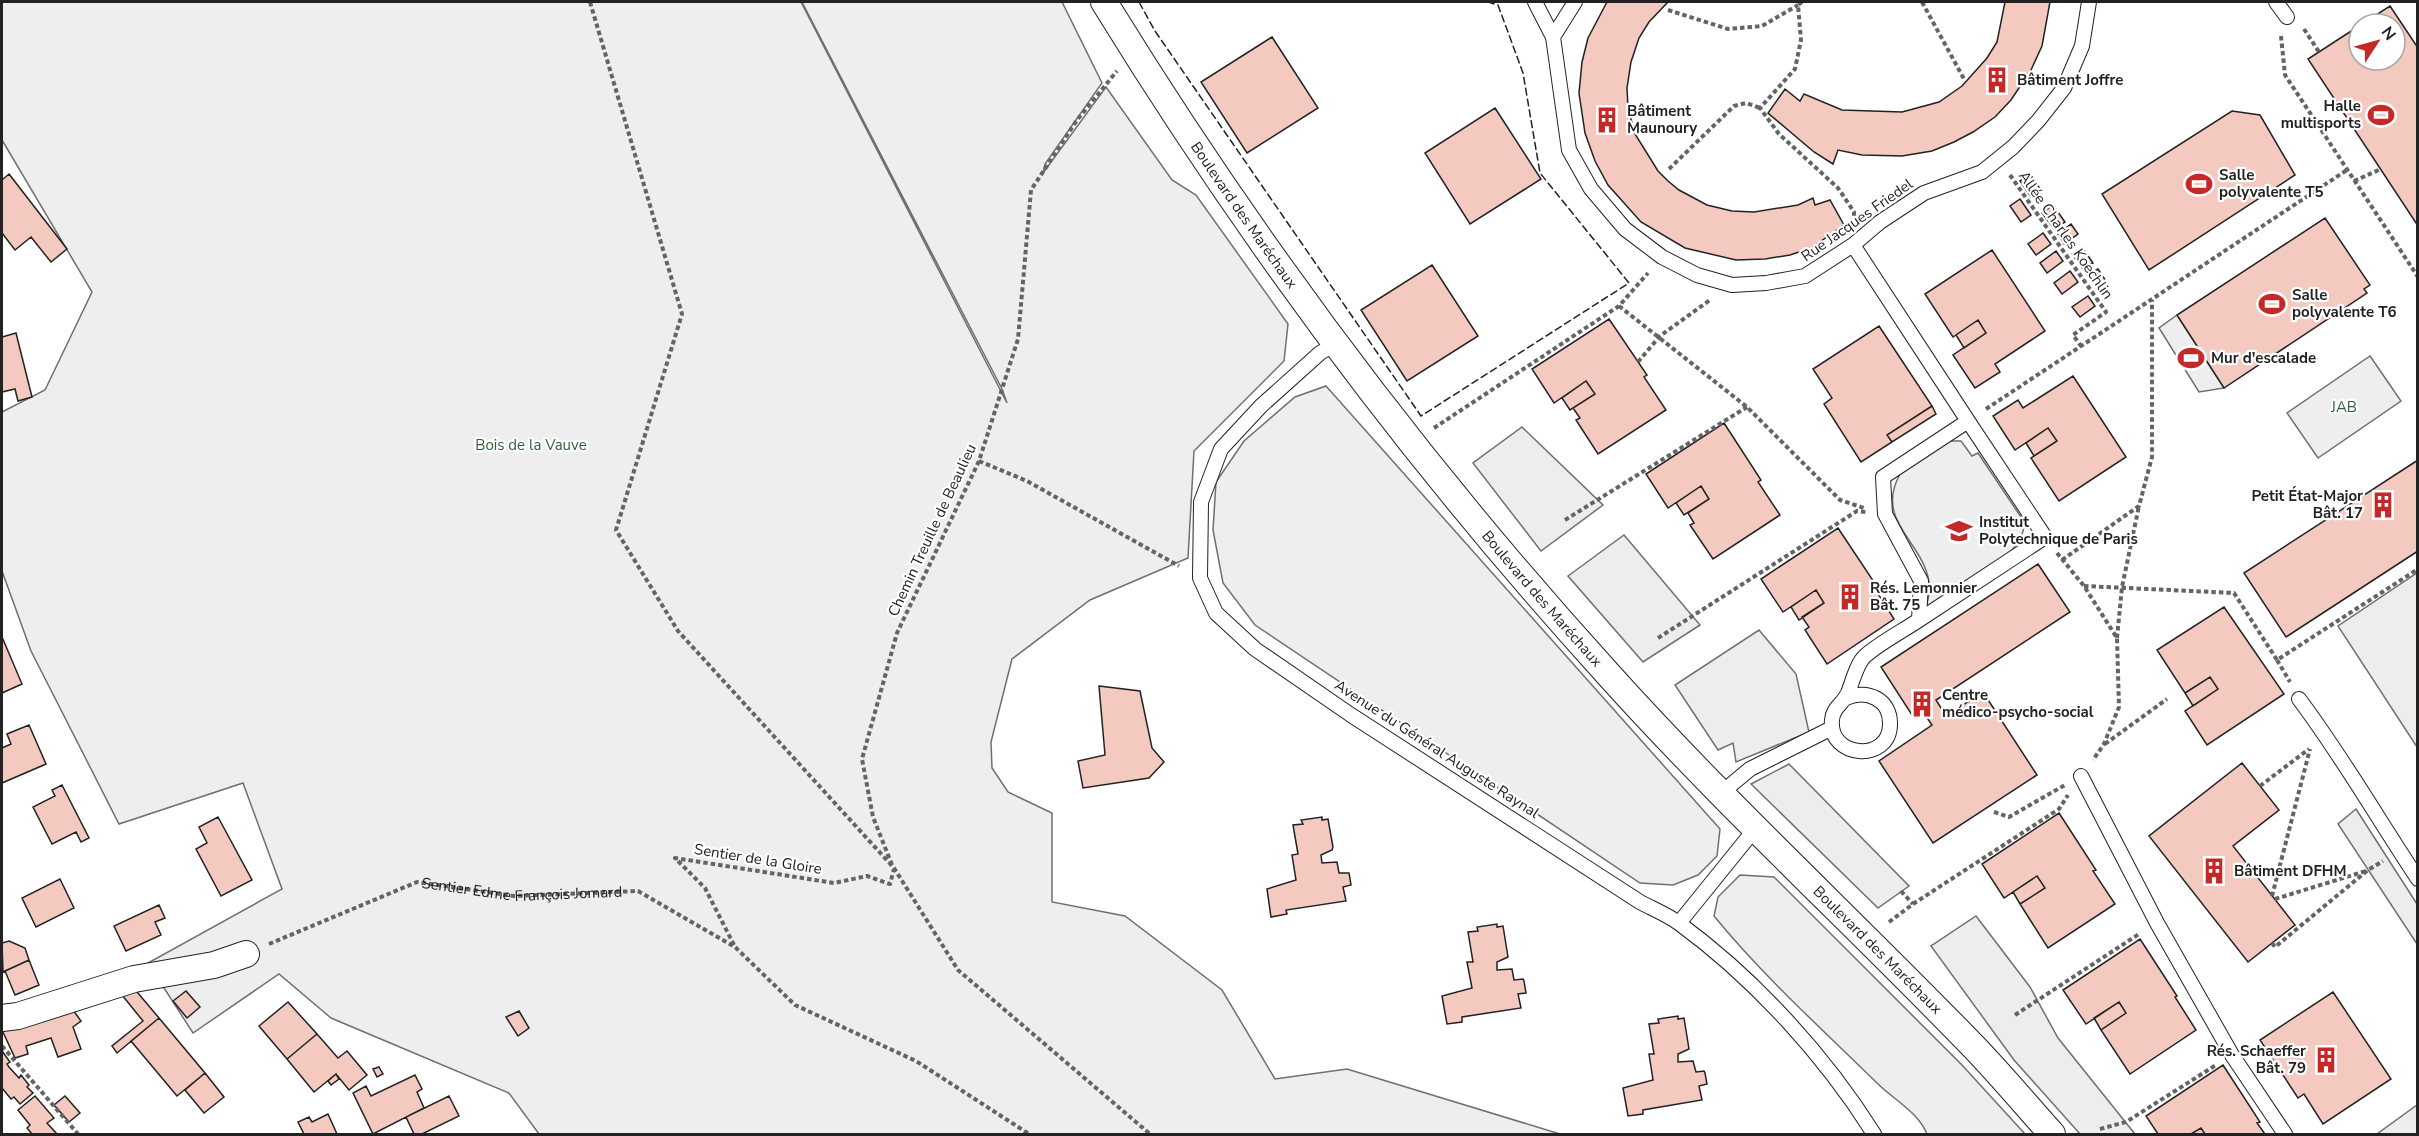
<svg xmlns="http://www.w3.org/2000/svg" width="2419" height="1136" font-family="'Nunito Sans',sans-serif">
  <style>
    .green { fill: #eee; stroke: #6f6f6f; stroke-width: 1.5 }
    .parking { fill: #ededed; stroke: #6f6f6f; stroke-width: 1.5 }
    .building { fill: #f3c9c0; stroke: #222; stroke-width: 1.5 }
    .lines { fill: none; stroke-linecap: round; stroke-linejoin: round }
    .lane-casing { stroke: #222; stroke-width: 16 }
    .street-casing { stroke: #222; stroke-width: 28 }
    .path { stroke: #646464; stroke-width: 4; stroke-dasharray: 4.5 3; stroke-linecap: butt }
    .lane { stroke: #fff; stroke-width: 14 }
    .street { stroke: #fff; stroke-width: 26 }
    .fence { stroke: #222; stroke-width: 1.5; stroke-dasharray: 8 3; stroke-linecap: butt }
    .labels { text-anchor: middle; stroke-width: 4.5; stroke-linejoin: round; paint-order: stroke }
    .poi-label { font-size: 15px; font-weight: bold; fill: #222; stroke: #fff; text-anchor: start }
    .street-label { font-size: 15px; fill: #222; stroke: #fff }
    .park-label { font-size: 15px; fill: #2f5e38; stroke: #fff }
  </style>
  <rect width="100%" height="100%" fill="#fff"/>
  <path class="green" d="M2,2H801L1007,403L1002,389L802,2H1062L1102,83L1045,164L1043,173L1106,87L1172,180L1196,195L1288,324L1284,361L1194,451L1188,558L1090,600L1012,659L991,742L992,768L1008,792L1052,813V902L1125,916L1222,990L1275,1079L1347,1069L1560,1134H539L509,1093L331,1018L279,974L193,1033L148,963L282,889L243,783L119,824L31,651L2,571V412L45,390L92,292L2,140Z
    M2177,315L2224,388L2199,392L2159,328Z
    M2370,356L2401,401L2318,458L2287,413Z
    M1326,386L1720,829L1717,856L1698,875L1673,885L1640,883L1255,625L1223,583L1213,530L1216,482L1244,441L1295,397Z
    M1948,441H1961L1972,456L1978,453L2025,523L2021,539L2007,556L1925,610C1928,601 1931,591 1929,582C1923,541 1874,521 1900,474Z
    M1740,875L1774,877L1962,1065L2025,1134H1927C1918,1112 1894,1100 1877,1083C1822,1029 1763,976 1714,916L1718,897Z"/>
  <path class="parking" d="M1522,427L1603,505L1541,551L1473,463Z
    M1624,535L1700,625L1643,662L1568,576Z
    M2417,573V747L2338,626Z
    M1759,630L1796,674L1809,732L1736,762L1733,743L1718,750L1675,685Z
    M1789,764L1909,886L1878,908L1751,784Z
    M2356,809L2417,904V944L2338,824Z
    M1976,916L2030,987L2058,1038L2135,1134H2080L2014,1060L1931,946Z
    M2417,1105V1134H2377Z"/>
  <path class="building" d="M1607,2H1668L1649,22L1639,38L1631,62L1627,88L1628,108L1635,134L1658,171L1668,181L1679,190L1707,205L1732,211L1754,212L1798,205L1813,198L1815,205L1830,200L1844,225L1811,248L1790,255L1765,259L1736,260L1685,248L1641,222L1608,185L1595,161L1585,133L1579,93L1582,62L1588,38Z
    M2005,2H2050L2042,46L2031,70L2011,100L1995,117L1973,132L1954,142L1932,151L1902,156L1862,155L1838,150L1833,164L1814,152L1768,113L1785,89L1800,101L1804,94L1842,110L1902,112L1939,102L1962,86L1987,58L1997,42Z
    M2390,6L2418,48V226L2308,59L2359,26V60H2395V24H2362Z
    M1272,37L1318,108L1247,153L1201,82Z
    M1495,108L1541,179L1470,224L1425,153Z
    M2232,111L2260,115L2295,175L2149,270L2102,194Z
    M9,174L67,249L51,262L31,237L15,250L2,233V180Z
    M2030,174L2041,190L2031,197L2020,181Z
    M2020,199L2031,215L2021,222L2010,206Z
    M2053,205L2065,222L2054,229L2042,213Z
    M2325,218L2370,285L2364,289L2367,293L2224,388L2177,315Z
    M2071,224L2078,234L2064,244L2058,234Z
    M2043,233L2051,244L2036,255L2028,244Z
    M2082,247L2093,263L2083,269L2072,254Z
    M1992,250L2045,331L1995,364L2000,372L1975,388L1953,355L1986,333L1978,320L1953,337L1925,294Z
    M2056,251L2063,261L2047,273L2040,263Z
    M1432,265L1478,336L1407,381L1361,310Z
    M2098,269L2108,284L2099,292L2087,275Z
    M2070,271L2078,282L2062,294L2054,283Z
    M2088,296L2095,306L2080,317L2072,307Z
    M1609,319L1647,375L1644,377L1666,410L1598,454L1576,420L1580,418L1573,408L1595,394L1586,381L1554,403L1532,369Z
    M1978,320L1986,333L1964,348L1956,335Z
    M1879,326L1932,406L1887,435L1892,442L1861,462L1824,404L1832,398L1813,369Z
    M16,333L32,397L18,401L15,389L2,392V337Z
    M2073,376L2126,457L2059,501L2031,458L2057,441L2048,428L2015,450L1993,416L2018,400L2023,408Z
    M1586,381L1595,394L1570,410L1562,398Z
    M1932,406L1936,414L1892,442L1887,435Z
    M1724,423L1761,480L1758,482L1780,515L1713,559L1690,525L1694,523L1688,513L1709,499L1701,486L1668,508L1646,474Z
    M2048,428L2057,441L2034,456L2026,443Z
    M2418,460V551L2286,637L2244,573Z
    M1701,486L1709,499L1684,515L1676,503Z
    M1838,528L1876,585L1873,586L1894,619L1827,664L1805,630L1809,627L1802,617L1824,603L1816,590L1783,612L1761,579Z
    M2038,564L2070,612L1936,700L1946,716L1983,692L2037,775L1933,843L1879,761L1932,725L1921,709L1912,715L1881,667Z
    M1816,590L1824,603L1799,620L1791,607Z
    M2224,607L2284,694L2207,745L2185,711L2218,689L2210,677L2185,693L2157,650Z
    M2,637L22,684L2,693Z
    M2210,677L2218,689L2193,706L2185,693Z
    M1099,686L1140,691L1152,748L1164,762L1149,778L1083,788L1078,761L1105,755Z
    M29,725L46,764L2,783V748L11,744L7,734Z
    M2242,763L2279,810L2233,846L2295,925L2248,962L2149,836Z
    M62,785L89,838L81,842L76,832L52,844L33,807L55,796L52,790Z
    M2059,813L2096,870L2093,871L2115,904L2048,948L2020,904L2045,888L2037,876L2004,898L1982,864Z
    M218,817L252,880L221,896L196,849L207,843L199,827Z
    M1322,817V820L1328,819L1333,847L1332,850L1321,855L1322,863L1337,862L1339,873H1349L1351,885L1343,887L1346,901L1286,910L1287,914L1271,917L1267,889L1296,880L1292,855L1298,854L1293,825L1303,824L1301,820Z
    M2037,876L2045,888L2020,904L2013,892Z
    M60,879L74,908L36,927L22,898Z
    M159,905L165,918L155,922L161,935L126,951L114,926Z
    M1497,924V927L1503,926L1508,957L1497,962V970L1512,969L1514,980L1523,979L1524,981L1526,993L1518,994L1521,1008L1462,1017V1022L1447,1024L1442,996L1472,988L1467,962H1473L1468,932L1478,931L1477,927Z
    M2140,939L2177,996L2175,997L2196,1030L2130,1074L2101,1030L2126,1013L2119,1002L2086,1024L2063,990Z
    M9,941L25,948L29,960L3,972L2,943Z
    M29,960L39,985L15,995L5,971Z
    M132,986L159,1018L117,1053L112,1046L143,1021L122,995Z
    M186,991L200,1007L187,1018L173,1001Z
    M2333,992L2391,1079L2323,1124L2304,1094L2298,1098L2260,1040Z
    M288,1002L317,1034L287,1059L259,1026Z
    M2119,1002L2126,1013L2101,1030L2094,1018Z
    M70,1006L81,1021L73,1027L81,1049L58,1057L51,1038L26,1046L28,1054L15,1058L2,1030Z
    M519,1011L529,1028L518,1036L506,1017Z
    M1678,1016V1019L1684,1018L1689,1049L1678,1054V1062L1693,1061L1696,1072L1704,1071L1705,1073L1707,1084L1699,1086L1702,1100L1643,1110V1114L1628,1116L1623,1088L1653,1080L1649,1054H1654L1649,1024L1659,1023L1658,1019Z
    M159,1018L205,1073L177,1096L131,1041Z
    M317,1034L338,1058L347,1051L367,1075L349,1090L336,1074L314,1092L287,1059Z
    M2,1051L10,1062L7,1064L9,1067L19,1078L21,1075L29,1085L27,1087L33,1093L20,1104L14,1097L11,1099L2,1088Z
    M2223,1065L2260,1122L2257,1123L2265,1134H2205L2201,1128L2191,1134H2158L2146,1116Z
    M379,1067L383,1074L377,1077L373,1069Z
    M205,1073L224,1097L204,1113L185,1090Z
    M336,1074L339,1079L331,1085L328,1081Z
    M415,1075L422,1089L417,1092L424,1108L373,1134L353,1093L366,1086L371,1096Z
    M35,1096L54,1118L47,1123L57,1134H32L27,1128L30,1125L18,1110Z
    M65,1096L80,1113L69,1122L54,1105Z
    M449,1096L459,1116L422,1134H414L406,1117Z
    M328,1114L337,1134H304L298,1122L309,1117L312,1122Z
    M2201,1128L2205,1134H2191Z"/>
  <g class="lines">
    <g class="lane-casing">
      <path id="lane" d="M1535,2L1553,37L1569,150L1591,189L1625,229L1662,257L1697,275L1732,285L1766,283L1805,276L1853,245L1880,222L1924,193L1982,172L2013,147L2038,121L2064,88L2082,46L2089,2
        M2276,2L2287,17
        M1553,37L1575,2
        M1853,245L1968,421
        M1335,344L1320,353L1261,406L1221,449L1201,502L1200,578L1216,613L1255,649L1351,715L1640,902C1653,909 1668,915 1680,924C1755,979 1825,1056 1874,1134
        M1968,421L2045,537L1919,620L1921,581L1885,514L1883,477Z
        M1846,698C1867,689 1891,699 1890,725C1889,763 1828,758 1832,720C1833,707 1843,704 1848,693C1852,683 1857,663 1865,656C1881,642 1901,632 1919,620
        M2299,699C2342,756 2378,819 2418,879
        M2081,776L2157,923L2232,1055L2285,1134
        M1720,794L1750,769L1832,728
        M1679,923L1755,829"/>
    </g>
    <g class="street-casing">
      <g id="street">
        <path id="s2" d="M1104,2C1251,241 1419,466 1608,674C1724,803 1852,921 1973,1046C2000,1074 2026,1105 2052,1134"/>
        <path d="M2,1018L18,1016L134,979L214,965L246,954"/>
      </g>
    </g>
    <g class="path">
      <path d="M590,2L682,314L616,530L678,631L894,868L958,970L1150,1134"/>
      <path d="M1802,2L1798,5L1801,40L1795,69L1760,108L1779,134L1838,188L1854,212V217"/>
      <path d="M1922,2L1964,79"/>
      <path d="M1668,10L1728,29L1762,26L1798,5"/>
      <path d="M2304,29L2319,52"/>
      <path d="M2281,36L2285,75L2418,277"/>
      <path d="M1669,169L1734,106L1746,103L1760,108"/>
      <path d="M2010,175L2106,312L2073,335L2081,346"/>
      <path d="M2354,181L2381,169"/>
      <path d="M1619,306L1747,407L1840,500L1864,508"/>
      <path d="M1638,362L1660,336L1710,300"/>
      <path d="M1986,409L2347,170"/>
      <path d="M1434,428L1619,306L1648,273"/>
      <path d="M979,461L1027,481L1179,566"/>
      <path d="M1565,520L1747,407"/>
      <path d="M2057,553L2084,586L2117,638L2119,707L2104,744L2093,760"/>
      <path d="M2062,560L2139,506L2152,457V300"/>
      <path d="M2084,586L2234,593L2277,660L2418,569"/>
      <path d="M1658,638L1857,511L1866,512"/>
      <path d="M2117,638L2122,587L2139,506"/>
      <path d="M2277,660L2290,682"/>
      <path d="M2105,744L2167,699"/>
      <path d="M2260,786L2309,749"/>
      <path d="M1994,812L2009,817L2065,785"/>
      <path d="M892,865L873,817L862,759L897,633L979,461L1018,339L1031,190L1077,120L1117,71"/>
      <path d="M1901,891L1913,904"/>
      <path d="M2272,896L2310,749"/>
      <path d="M2275,899L2366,871"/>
      <path d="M1889,922L1913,904L2059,809L2068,795"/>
      <path d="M2272,943L2275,947L2368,870L2383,861"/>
      <path id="s1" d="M269,944L417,882L514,896L638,891L735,947L795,1005L916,1061L1029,1134"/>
      <path d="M734,945L705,888L675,858L834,883L867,876L890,884L894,869"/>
      <path d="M2015,1015L2139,934"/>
      <path d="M2,1046L78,1134"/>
      <path d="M2100,1129L2126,1122L2216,1065"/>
    </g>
    <use href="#lane" class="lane"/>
    <use href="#street" class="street"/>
    <path class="fence" d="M1139,2L1155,31L1421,416L1629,283L1540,173L1523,73L1498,5L1488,2"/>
  </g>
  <defs>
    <g id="building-bare" transform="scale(2.07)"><path d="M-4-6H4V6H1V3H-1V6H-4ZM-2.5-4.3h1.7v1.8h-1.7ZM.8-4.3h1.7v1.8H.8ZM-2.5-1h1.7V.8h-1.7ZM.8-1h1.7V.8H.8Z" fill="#c62828" stroke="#fff" stroke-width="2.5" paint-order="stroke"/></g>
    <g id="stadium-bare" transform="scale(2.07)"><path d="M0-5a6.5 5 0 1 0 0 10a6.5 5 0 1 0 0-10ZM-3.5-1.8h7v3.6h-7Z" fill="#c62828" stroke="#fff" stroke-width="2.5" paint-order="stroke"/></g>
    <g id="university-bare" transform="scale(2.07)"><path d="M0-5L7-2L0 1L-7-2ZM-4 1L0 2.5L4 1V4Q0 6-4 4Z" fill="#c62828" stroke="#fff" stroke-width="2.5" paint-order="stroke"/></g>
  </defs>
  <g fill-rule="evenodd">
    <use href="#building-bare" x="1997" y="80"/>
    <use href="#stadium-bare" x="2381" y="115"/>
    <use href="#building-bare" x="1607" y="120"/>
    <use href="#stadium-bare" x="2199" y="184"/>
    <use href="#stadium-bare" x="2272" y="304"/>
    <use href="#stadium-bare" x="2191" y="358"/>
    <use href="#building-bare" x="2383" y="505"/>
    <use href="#university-bare" x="1959" y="531"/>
    <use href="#building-bare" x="1850" y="597"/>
    <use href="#building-bare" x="1922" y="704"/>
    <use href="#building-bare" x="2214" y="871"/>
    <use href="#building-bare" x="2326" y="1060"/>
  </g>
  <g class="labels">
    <g class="poi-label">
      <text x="2017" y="85">Bâtiment Joffre</text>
      <text x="2361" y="111" text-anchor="end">Halle<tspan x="2361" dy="17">multisports</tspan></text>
      <text x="1627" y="116">Bâtiment<tspan x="1627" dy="17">Maunoury</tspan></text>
      <text x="2219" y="180">Salle<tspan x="2219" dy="17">polyvalente T5</tspan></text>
      <text x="2292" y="300">Salle<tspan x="2292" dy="17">polyvalente T6</tspan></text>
      <text x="2211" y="363">Mur d'escalade</text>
      <text x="2363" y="501" text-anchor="end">Petit État-Major<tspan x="2363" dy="17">Bât. 17</tspan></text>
      <text x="1979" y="527">Institut<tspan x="1979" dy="17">Polytechnique de Paris</tspan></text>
      <text x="1870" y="593">Rés. Lemonnier<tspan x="1870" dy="17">Bât. 75</tspan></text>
      <text x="1942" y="700">Centre<tspan x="1942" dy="17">médico-psycho-social</tspan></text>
      <text x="2234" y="876">Bâtiment DFHM</text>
      <text x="2306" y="1056" text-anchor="end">Rés. Schaeffer<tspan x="2306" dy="17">Bât. 79</tspan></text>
    </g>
    <g class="street-label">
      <text dy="5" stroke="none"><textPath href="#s2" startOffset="255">Boulevard des Maréchaux</textPath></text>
      <text transform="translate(1857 220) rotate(-35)" y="5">Rue Jacques Friedel</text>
      <text transform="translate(2066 235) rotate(55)" y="5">Allée Charles Koechlin</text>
      <text transform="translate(932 530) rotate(-65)" y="5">Chemin Treuille de Beaulieu</text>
      <text dy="5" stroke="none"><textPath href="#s2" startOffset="741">Boulevard des Maréchaux</textPath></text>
      <text transform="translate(1437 749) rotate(33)" y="5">Avenue du Général Auguste Raynal</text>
      <text transform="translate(758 859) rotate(9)" y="5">Sentier de la Gloire</text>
      <text dy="5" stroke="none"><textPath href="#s1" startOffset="266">Sentier Edme François Jomard</textPath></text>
      <text dy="5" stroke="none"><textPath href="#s2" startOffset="1227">Boulevard des Maréchaux</textPath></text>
    </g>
    <g class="park-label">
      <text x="2344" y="412">JAB</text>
      <text x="531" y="450">Bois de la Vauve</text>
    </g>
  </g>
  <rect width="2419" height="1136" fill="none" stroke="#222222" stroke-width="6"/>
  <g transform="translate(2377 42) rotate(54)"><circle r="28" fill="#ffffff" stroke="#a7a7a7" stroke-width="1.5"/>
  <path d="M0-4.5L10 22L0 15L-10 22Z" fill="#c62828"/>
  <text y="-9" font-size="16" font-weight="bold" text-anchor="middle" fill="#222222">N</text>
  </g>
</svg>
